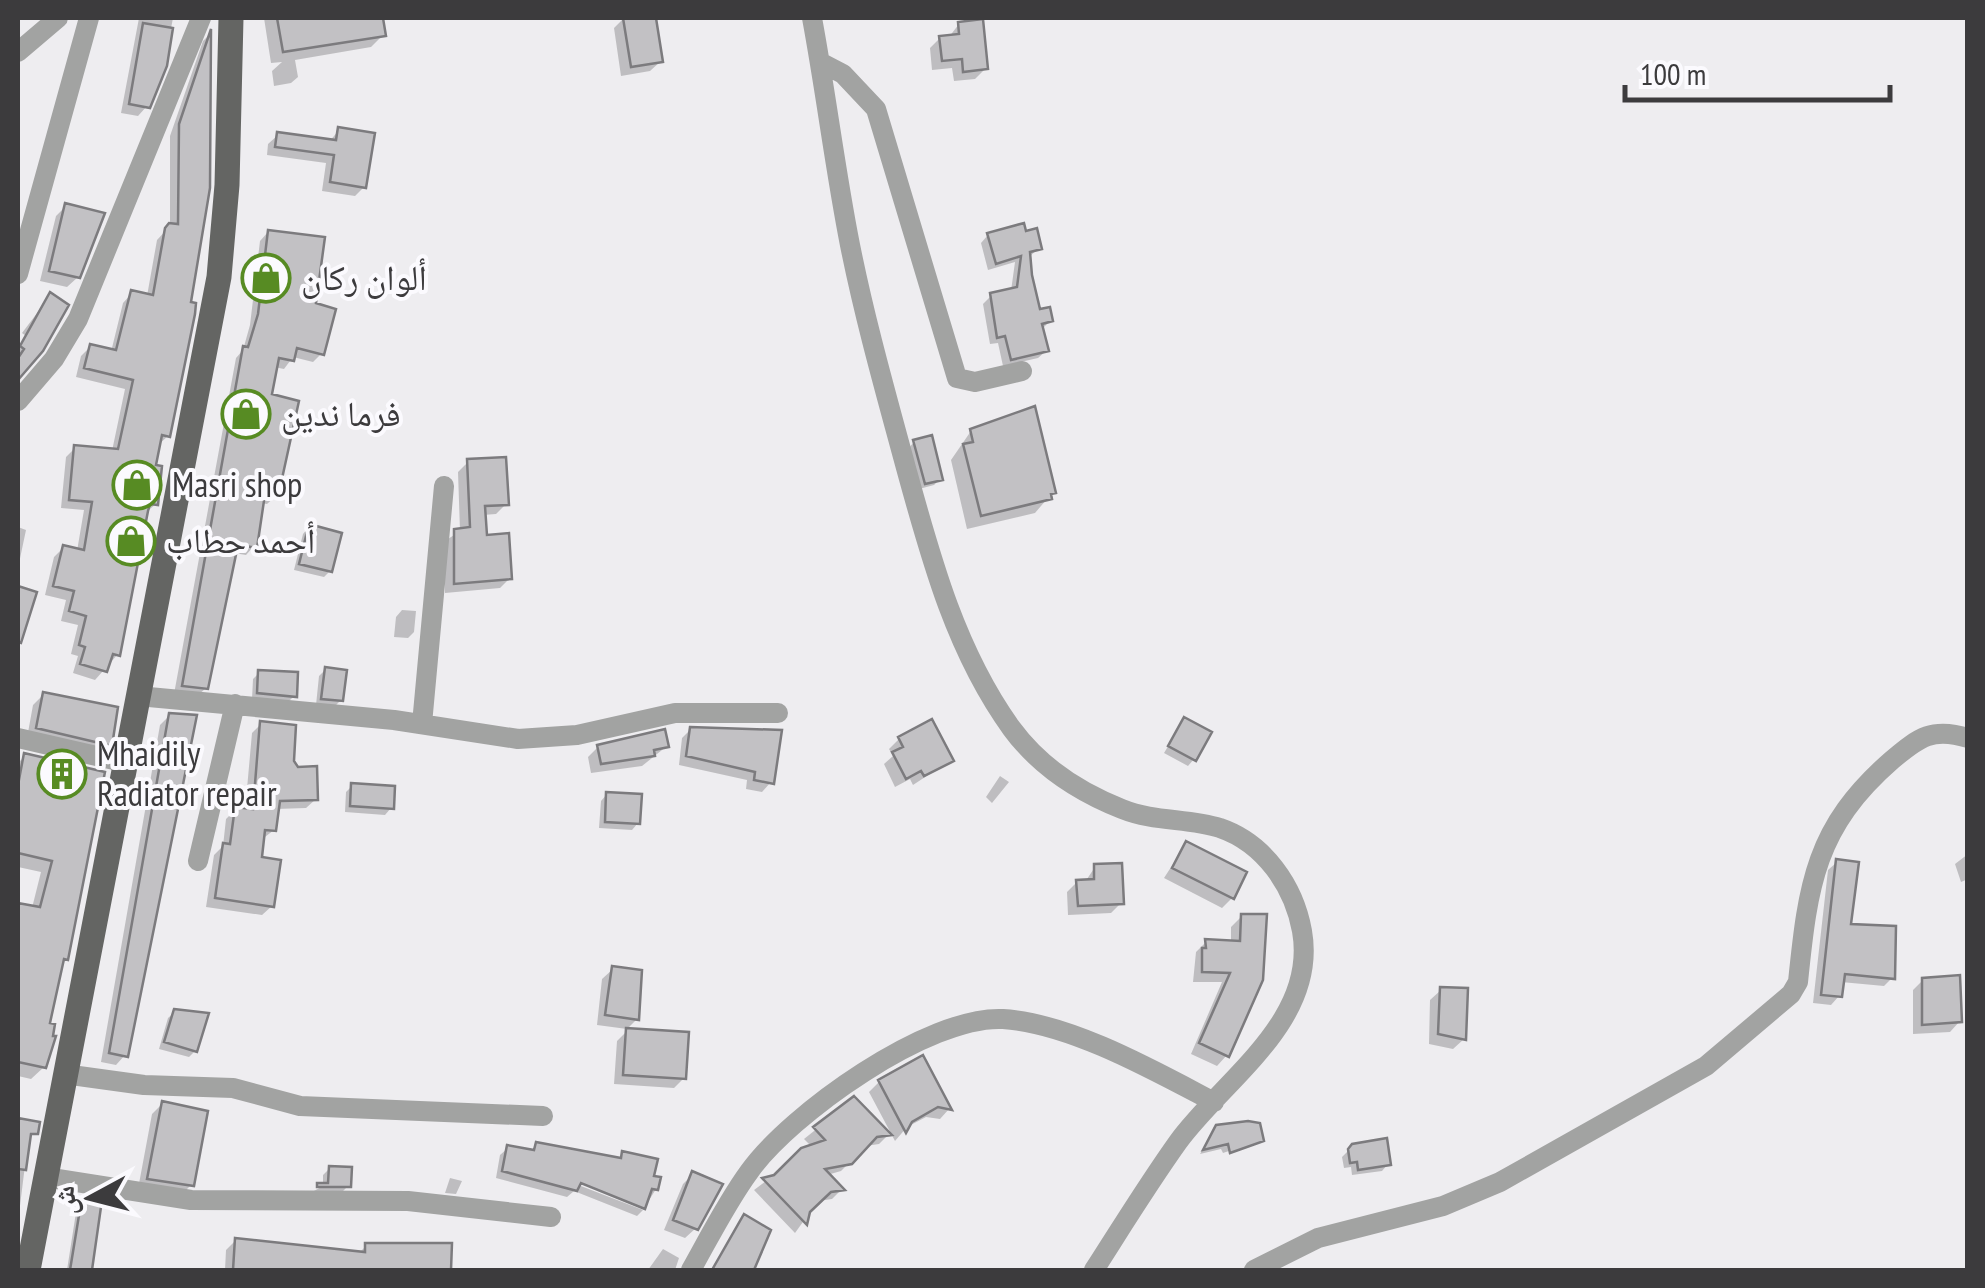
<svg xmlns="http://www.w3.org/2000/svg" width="1985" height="1288" font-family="'PT Sans Narrow','Noto Naskh Arabic',sans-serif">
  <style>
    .shadow { fill: #0003 }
    .building { fill: #c2c1c4; stroke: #7c7b7e; stroke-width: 2.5 }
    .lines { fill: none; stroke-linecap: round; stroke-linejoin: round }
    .minor { stroke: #a2a3a2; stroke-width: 20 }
    .major { stroke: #646563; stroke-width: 25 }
    .labels { text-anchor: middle; stroke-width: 8; stroke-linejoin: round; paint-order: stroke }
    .poi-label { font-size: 35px; fill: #3c3b3d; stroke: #fbfafe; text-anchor: start }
  </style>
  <rect width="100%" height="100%" fill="#eeedf0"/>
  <path class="shadow" d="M139,18H173L164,65L147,106L138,116L121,113Z
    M264,18H381L383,35L371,47L295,60L298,77L291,83L274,86L272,71L282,62L271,63Z
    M624,18H654L661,61L650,71L621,76L614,28Z
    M959,24L986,68L975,79L954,81L952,68L932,70L930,48L940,38L949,37Z
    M209,35L208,188L168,436L158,445L153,467L156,504L145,513L118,654L95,680L73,673L78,656L71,654L78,625L61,621L66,600L45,595L54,557L63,548L77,551L84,510L61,508L66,457L75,448L112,451L125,389L76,377L81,356L90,347L111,352L123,303L132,293L147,296L157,240L170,226V136L203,41Z
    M339,130L364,187L355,196L322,191L326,163L267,155L268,144L278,135L329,142Z
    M66,206L78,277L67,287L40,281L56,216Z
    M268,232L313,305L322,353L313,362L293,357L284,369L274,367L269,396L276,496L267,504L261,503L254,546L246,555L234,553L206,688L197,696L174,694L236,358L243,350L250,325L260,241Z
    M1024,234L1039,248L1029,257L1038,312L1050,321L1041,330L1046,351L1038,358L1003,366L998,343L990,344L983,304L991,296L1011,291L1015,262L988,270L981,243L988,235Z
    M50,296L41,349L18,377V351L26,336L22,333Z
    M971,431L1053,492L1035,513L967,529L951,460Z
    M914,442L940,479L934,485L919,489L908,449Z
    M468,462L506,504L496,514L483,515L485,537L510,578L500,588L445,593V541L460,531L458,472Z
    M18,527L26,530L18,568Z
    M309,527L330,571L324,577L294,570L303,534Z
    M402,610L416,611L414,632L408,638L394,637L396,617Z
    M325,670L341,700L334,707L316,705L319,676Z
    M259,673L294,696L288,702L252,699L253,679Z
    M44,694L110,744L100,754L27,738L33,705Z
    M170,715L194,718L125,1055L116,1065L101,1062L160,725Z
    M1184,720L1194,759L1188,766L1164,753Z
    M261,724L316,799L306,808L276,809L274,830L261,840L260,859L272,906L262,915L206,907L214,855L223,846L226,819L235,810L245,811L252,733Z
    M691,729L771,782L762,792L746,789L747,780L679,765L682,738Z
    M899,739L951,760L913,785L910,779L895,787L884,764L893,756L889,749Z
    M667,746L642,766L591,773L588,757L598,747Z
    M25,756L102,774L65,958L60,964L47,1025L44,1067L31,1079L18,1076V905L32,908L41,872L18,867V763Z
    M1000,776L1009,782L992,803L986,797Z
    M352,786L391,808L385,815L345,812L346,792Z
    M607,794L638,823L632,830L599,828L601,801Z
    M1186,844L1232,898L1222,908L1164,878Z
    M1968,854V879L1961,882L1955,864Z
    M1837,862L1848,927L1892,978L1884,986L1841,982L1839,996L1831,1005L1813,1003L1828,870Z
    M1095,867L1121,903L1111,913L1068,915L1067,892L1077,882H1085Z
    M1242,916H1264L1227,1055L1217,1066L1191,1054L1222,982H1193L1196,952L1206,942L1231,943V927Z
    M613,969L642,984L637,1019L627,1029L597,1025L602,979Z
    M1923,980L1960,1021L1950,1032L1913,1034V990Z
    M1441,990L1464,1039L1453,1049L1429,1044L1430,1000Z
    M175,1012L195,1051L189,1057L159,1049L168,1018Z
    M627,1031L684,1078L674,1088L614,1084L617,1041Z
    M879,1082L949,1109L940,1119L926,1117L907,1127L895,1141L869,1092Z
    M854,1099L888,1135L879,1144L866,1146L841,1171L827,1175L841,1190L832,1199L818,1201L795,1233L754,1190L812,1147L804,1139Z
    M162,1104L191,1185L181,1195L138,1189L152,1114Z
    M18,1121L37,1124L28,1141L18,1222Z
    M1217,1128L1261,1140L1223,1153L1221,1149L1200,1154Z
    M537,1145L618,1160L623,1154L656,1189L643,1210V1205L570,1176L568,1181L643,1210L637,1216L574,1191L567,1197L496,1178L500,1155L508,1148L530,1152Z
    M1353,1146L1388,1164L1382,1171L1352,1175L1351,1167L1344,1168L1342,1157Z
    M330,1168L348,1186L342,1192H312L323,1186V1175Z
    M693,1174L696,1228L685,1238L664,1230L683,1184Z
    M450,1178L462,1181L456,1194L445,1193Z
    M83,1199L99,1202L90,1270H67L77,1206Z
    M744,1217L753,1267L749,1270H712Z
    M236,1240L358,1254L366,1246H449L448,1270H225L226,1250Z
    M663,1249L679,1258L675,1270H648Z"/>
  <path class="building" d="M277,18H383L386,36L283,52Z
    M623,18H656L663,62L631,67Z
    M983,19L988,69L963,72L962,59L942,61L939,36L959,34L958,22Z
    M143,23L173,28L167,66L150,108L129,104Z
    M211,29L210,188L191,302L196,303L195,314L170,437L162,435L156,465L162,466L158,505L150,504L148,511L120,656L113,654L107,672L80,664L85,647L79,645L86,616L69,611L74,591L53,586L63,545L84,550L92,502L69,500L74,445L118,449L133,380L84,368L90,344L116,350L131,290L153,295L165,228L169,223L178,224L179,124Z
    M338,127L375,133L366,188L330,182L334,155L275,147L277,132L336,140Z
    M65,203L105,213L80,278L49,271Z
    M1024,223L1026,231L1037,228L1042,249L1030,252L1032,275L1040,309L1050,307L1053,321L1042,324L1049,351L1011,360L1005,336L997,338L990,293L1017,287L1021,256L996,264L987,233Z
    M268,230L325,237L316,303L336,309L324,355L297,348L294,361L279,358L272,394L299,401L278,497L265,494L257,548L238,545L208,689L182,686L243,346L248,347L258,314Z
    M50,292L69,305L43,351L18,380V358L24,349L20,346Z
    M1035,406L1056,493L1051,494L1052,499L981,516L963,444L973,442L970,429Z
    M932,435L943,480L925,484L913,440Z
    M506,457L509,505L485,506L487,535L509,533L512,579L454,584V529L470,527L467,459Z
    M309,524L342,533L332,572L299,564Z
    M18,586L37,592L21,643L18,642Z
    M325,667L347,670L343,701L321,699Z
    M258,670L298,672L297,697L257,693Z
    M43,692L118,707L112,746L36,728Z
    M169,713L197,715L128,1057L109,1053Z
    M1184,717L1212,732L1196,761L1168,746Z
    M932,719L954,761L924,776L921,771L906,779L892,752L903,747L898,737Z
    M260,721L296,725L294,761L298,767L317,766L318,800L280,801L276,831L265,830L262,857L281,860L274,907L215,898L223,843L230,844L235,807L253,809Z
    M690,727L782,730L774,784L754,780L755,772L686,756Z
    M665,729L669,747L654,750L655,756L601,764L597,745Z
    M24,753L105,772L68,960L64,959L50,1023L55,1024L53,1036H56L46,1068L18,1062V903L40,907L52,861L18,853V785Z
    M351,783L395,786L394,809L350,806Z
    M606,792L642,794L640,824L605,822Z
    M1186,841L1247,872L1234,899L1172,868Z
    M1836,859L1859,862L1851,924L1896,926L1895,979L1845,974L1842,997L1821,995Z
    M1122,863L1124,904L1078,906L1076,880L1094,879V864Z
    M1241,914H1267L1263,980L1229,1057L1199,1043L1230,973L1202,972V948H1206L1205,939L1240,941Z
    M612,966L642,970L639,1020L605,1015Z
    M1960,975L1962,1022L1922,1025V978Z
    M1440,987L1468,988L1466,1040L1438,1034Z
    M174,1009L209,1013L197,1052L164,1042Z
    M626,1028L689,1032L686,1079L623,1075Z
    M923,1055L952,1110L938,1107L912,1122L906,1133L878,1080Z
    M854,1096L892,1135L877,1137L852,1164L825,1169L845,1190L831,1192L810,1212L807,1225L762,1178L774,1175L801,1148L825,1140L813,1127Z
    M162,1101L208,1111L194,1186L147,1179Z
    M18,1118L40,1122L38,1134H31L26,1170L18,1169Z
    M1248,1121L1260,1123L1264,1141L1230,1153L1228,1144L1203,1150L1216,1125Z
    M1387,1138L1391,1165L1358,1170L1357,1162L1350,1163L1348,1149L1352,1144Z
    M536,1142L621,1158L622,1151L658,1159L654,1176L661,1177L658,1190L652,1189L645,1209L581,1183L577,1191L502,1171L507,1145L534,1150Z
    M329,1166L352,1167L351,1187H317V1183H328Z
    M692,1171L723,1184L698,1230L673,1220Z
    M82,1197L102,1200L92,1270H70Z
    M744,1214L771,1230L754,1270H712Z
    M235,1238L365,1252V1243H452L451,1270H233Z"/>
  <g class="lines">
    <path class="minor" d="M812,18C826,93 835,169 850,245C865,320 886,394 906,468C931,559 956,652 1012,729C1040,767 1079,792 1122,809C1154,822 1188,818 1220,828C1264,843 1294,886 1302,931C1318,1021 1223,1080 1178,1142C1148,1184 1121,1228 1094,1270
      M18,52L58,18
      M820,62L843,74L876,109L957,378L975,382L1022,371
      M18,274L89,18
      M18,401L54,359L78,319L201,18
      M138,696L394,720L518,739L577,735L675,713H778
      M422,724L444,486
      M18,738L127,763
      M198,861L235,704
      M64,1074L144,1085L233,1088L300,1106L543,1116
      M45,1177L191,1200L408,1201L551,1217
      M691,1270C709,1238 727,1202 749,1172C790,1114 929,1015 1003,1019C1070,1023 1155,1071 1214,1102
      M1254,1270L1318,1238L1443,1206L1500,1182L1706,1066L1791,994L1798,982C1808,884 1815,827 1892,760C1919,737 1933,727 1968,738"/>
    <path class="major" d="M28,1270L219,277L227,185L231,18"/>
  </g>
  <defs>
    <g id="shop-ring" transform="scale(2.5)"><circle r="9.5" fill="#fbfafe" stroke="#578b23" stroke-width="1.5"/><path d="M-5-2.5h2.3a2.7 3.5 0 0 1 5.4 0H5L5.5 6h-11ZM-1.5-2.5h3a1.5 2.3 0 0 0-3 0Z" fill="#578b23"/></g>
    <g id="building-ring" transform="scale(2.5)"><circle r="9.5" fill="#fbfafe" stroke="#578b23" stroke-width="1.5"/><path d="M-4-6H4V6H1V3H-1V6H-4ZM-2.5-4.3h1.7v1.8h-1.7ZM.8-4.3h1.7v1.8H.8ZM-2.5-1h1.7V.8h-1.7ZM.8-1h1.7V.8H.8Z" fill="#578b23"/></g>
  </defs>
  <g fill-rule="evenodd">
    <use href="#shop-ring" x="266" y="278"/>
    <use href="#shop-ring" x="246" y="414"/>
    <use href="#shop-ring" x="137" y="485"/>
    <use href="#shop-ring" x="131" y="541"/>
    <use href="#building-ring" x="62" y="774"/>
  </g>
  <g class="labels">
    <g class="poi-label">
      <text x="301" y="290">ألوان ركان</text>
      <text x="281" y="426">فرما ندين</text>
      <text x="172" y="497">Masri shop</text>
      <text x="166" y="553">أحمد حطاب</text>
      <text x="97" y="766">Mhaidily<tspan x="97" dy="40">Radiator repair</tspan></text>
    </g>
  </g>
  <rect width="1985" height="1288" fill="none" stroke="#3c3b3d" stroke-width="40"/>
  <g transform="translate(90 1198) rotate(263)" stroke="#fbfafe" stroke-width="8" paint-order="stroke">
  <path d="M0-8L18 38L0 25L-18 38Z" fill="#3c3b3d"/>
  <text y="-15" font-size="28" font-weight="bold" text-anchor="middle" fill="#3c3b3d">ش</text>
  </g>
  <path d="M1625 85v15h265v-15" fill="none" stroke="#3c3b3d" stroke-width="5"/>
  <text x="1640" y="85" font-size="30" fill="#3c3b3d" stroke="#fbfafe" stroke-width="8" paint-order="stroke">100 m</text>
</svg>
